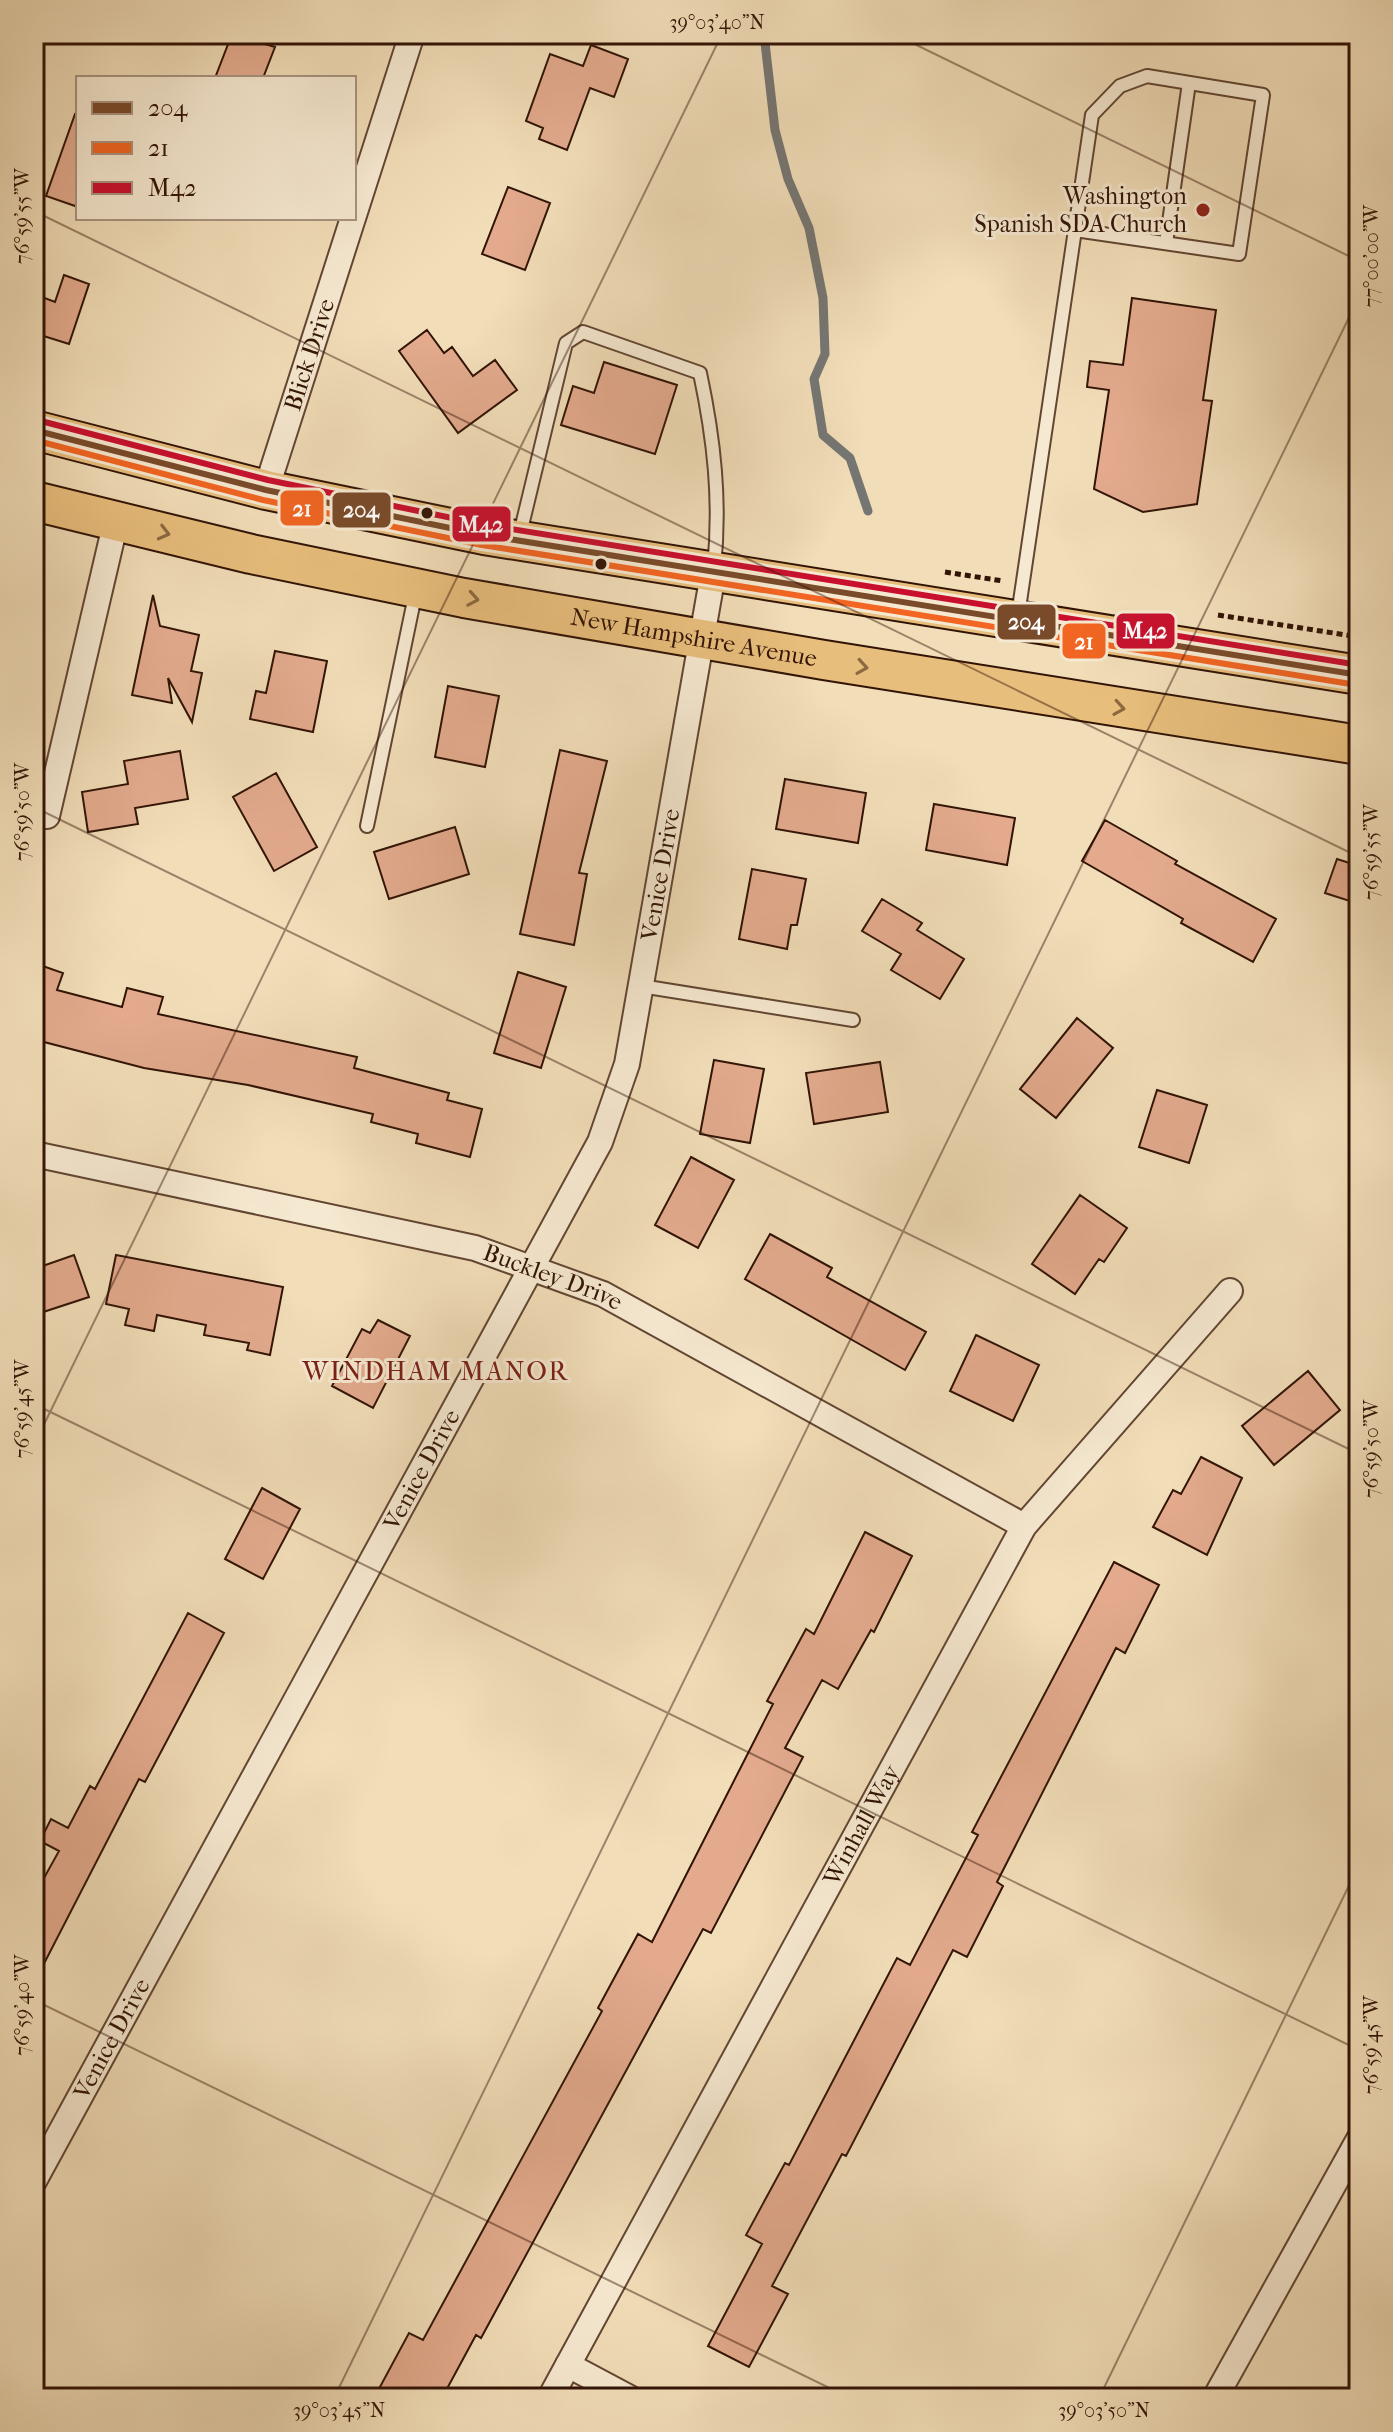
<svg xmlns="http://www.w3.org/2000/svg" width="1393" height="2432" font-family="'IM FELL French Canon',serif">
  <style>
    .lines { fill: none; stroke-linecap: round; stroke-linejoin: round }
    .stream { stroke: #757673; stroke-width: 9 }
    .building { fill: #e3aa8d; stroke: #321406; stroke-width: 2 }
    .lane-casing { stroke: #624632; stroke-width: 16 }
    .street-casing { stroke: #624632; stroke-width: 28 }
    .primary-casing { stroke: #321406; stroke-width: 42 }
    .path { stroke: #321406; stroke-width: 5; stroke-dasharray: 6 4; stroke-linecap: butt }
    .lane { stroke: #f6e9d1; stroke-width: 12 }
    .street { stroke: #f6e9d1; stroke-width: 24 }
    .primary { stroke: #e8be7c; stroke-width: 38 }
    .bus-1-casing { stroke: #f6e9d1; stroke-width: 12 }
    .bus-2-casing { stroke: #f6e9d1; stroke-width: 12 }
    .bus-3-casing { stroke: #f6e9d1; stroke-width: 12 }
    .bus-1 { stroke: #7a4b2a; stroke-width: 6 }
    .bus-2 { stroke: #f26522; stroke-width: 6 }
    .bus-3 { stroke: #c8102e; stroke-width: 6 }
    .oneway { stroke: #8d6941 }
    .ticks { fill: none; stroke: #321406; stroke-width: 2; stroke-opacity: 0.45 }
    .poi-dot { fill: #8f2418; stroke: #f6e9d1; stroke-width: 3 }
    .bus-dot { fill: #321406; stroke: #f6e9d1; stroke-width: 3 }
    .labels { text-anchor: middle; stroke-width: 6; stroke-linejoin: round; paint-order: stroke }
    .poi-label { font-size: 24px; fill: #321406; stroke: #f6e9d1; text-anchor: end }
    .street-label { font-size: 24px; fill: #321406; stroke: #f6e9d1 }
    .neighbourhood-label { font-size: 26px; letter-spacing: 2px; fill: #7a1f14; stroke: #f6e9d1 }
    .line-badge { stroke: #f6e9d1; stroke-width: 3 }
    .badge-label { font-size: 22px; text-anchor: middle; font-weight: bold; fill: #fff }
    .neatline { fill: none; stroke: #321406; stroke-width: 3 }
    .ticks-label { font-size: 20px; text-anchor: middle; fill: #321406 }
  </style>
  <rect width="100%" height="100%" fill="#f1ddb8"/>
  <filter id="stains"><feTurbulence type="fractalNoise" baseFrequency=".0025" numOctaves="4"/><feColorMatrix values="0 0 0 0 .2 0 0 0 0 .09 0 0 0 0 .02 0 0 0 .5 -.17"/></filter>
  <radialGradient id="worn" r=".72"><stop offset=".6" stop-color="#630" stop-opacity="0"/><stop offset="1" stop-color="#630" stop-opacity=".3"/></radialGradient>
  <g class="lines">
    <path class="stream" d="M764,34L775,130L788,179L809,228L823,298L825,354L814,379L823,435L850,458L868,511"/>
  </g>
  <path class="building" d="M232,34L275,47L263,78H215Z
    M591,45L628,59L614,97L590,88L567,150L539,139L543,128L526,121L550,54L583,66Z
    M75,114L78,115V207L46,196Z
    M508,187L550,203L525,270L482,254Z
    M64,275L89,284L69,344L34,333V294L55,302Z
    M1132,298L1216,310L1203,400L1212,401L1197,504L1143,512L1094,489L1109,390L1087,387L1090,361L1123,365Z
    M427,330L444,353L452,347L473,376L495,360L517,390L458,433L399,351Z
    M604,362L677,385L655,454L561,425L573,386L594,393Z
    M153,595L160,626L199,635L191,671L202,673L192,722L168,678L172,703L132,695Z
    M275,651L327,661L313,732L250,719L256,691L266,693Z
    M448,686L499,696L485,767L435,757Z
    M560,750L607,761L579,873L587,874L574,945L520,934Z
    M180,751L188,799L135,808L138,824L88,832L82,792L128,784L124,761Z
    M276,773L317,847L274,871L233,797Z
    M785,779L866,793L858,843L776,829Z
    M934,804L1015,818L1007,865L926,850Z
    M1105,820L1177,861L1175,864L1276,919L1253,962L1181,923L1183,919L1082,861Z
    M455,827L469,874L389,899L374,852Z
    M1337,859L1359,866V904L1325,893Z
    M752,869L806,879L797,925H791L787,949L739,939Z
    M882,899L922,923L917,930L964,959L940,999L891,970L901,954L862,931Z
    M34,963L63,973L57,990L122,1007L127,988L163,997L158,1014L357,1057L354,1068L449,1093L447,1100L482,1109L470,1157L416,1143L418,1134L371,1122L373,1114L248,1085L144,1068L40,1041L38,1045H34Z
    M518,972L566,987L541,1068L494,1053Z
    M1077,1018L1113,1048L1056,1118L1020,1089Z
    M714,1060L764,1069L750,1143L700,1134Z
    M880,1062L888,1112L814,1124L806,1073Z
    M1157,1090L1207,1105L1189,1163L1139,1147Z
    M691,1157L734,1180L698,1248L655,1225Z
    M1080,1195L1127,1228L1104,1262L1099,1259L1075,1294L1032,1264Z
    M770,1234L832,1268L827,1277L926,1332L905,1370L745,1279Z
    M74,1255L89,1297L34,1315V1269Z
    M116,1255L283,1287L270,1355L247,1350L249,1343L204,1335L206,1325L157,1315L154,1331L125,1325L129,1309L106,1304Z
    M378,1320L410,1336L373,1408L332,1386L362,1329L370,1333Z
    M976,1335L1039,1365L1013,1421L950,1391Z
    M1308,1371L1340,1410L1274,1465L1242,1426Z
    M1201,1457L1242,1478L1207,1555L1153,1527L1173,1490L1181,1494Z
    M262,1488L300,1509L263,1579L225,1559Z
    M865,1532L912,1556L874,1632L871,1630L838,1689L822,1680L785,1748L803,1757L711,1933L703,1929L481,2338L476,2335L442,2398H374L409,2333L423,2340L602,2011L598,2008L638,1934L652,1942L773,1704L767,1701L806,1629L814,1634Z
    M1114,1562L1159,1585L1125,1653L1116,1648L997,1882L1003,1886L967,1957L953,1950L846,2156L842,2154L772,2286L788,2294L749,2367L708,2346L762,2244L746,2235L785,2163L789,2165L897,1958L910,1965L978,1835L972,1832Z
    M188,1613L224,1633L145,1782L139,1779L34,1983V1896L59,1851L40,1841L51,1819L68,1828L90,1786L95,1789Z"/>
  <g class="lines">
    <g class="lane-casing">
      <path id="lane" d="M1166,243L1189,83
        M519,538L566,343L583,332L700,373C714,439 721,501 714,568
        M1018,615L1092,115L1120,86L1147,76L1263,95L1239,254L1075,230
        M367,826L416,591
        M641,986L853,1020"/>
    </g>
    <g class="street-casing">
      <g id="street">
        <path d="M354,215L412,34"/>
        <path id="s1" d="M266,490L353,218"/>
        <path d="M47,816L116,521"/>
        <path id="s2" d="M34,1154L475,1248L603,1294L1024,1526"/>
        <path id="s3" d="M34,2181L600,1142L627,1064L713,574"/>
        <path d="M568,2365L630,2398"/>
        <path id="s4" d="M550,2398L1024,1526L1230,1291"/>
        <path d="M1215,2398L1359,2139"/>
      </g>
    </g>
    <g class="primary-casing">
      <g id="primary">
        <path d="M34,430L266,490L484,535L1359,675"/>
        <path id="s5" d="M34,501L251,554L464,598L824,660L1359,745"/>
      </g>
    </g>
    <path class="path" d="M945,572L1003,581
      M1218,615L1359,637"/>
    <use href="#lane" class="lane"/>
    <use href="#street" class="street"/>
    <use href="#primary" class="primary"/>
    <g class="bus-1-casing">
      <path id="bus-1" d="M34,430L266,490L484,535L1359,675"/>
    </g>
    <g class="bus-2-casing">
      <path id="bus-2" d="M34,440L263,500L482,545L1357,685"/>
    </g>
    <g class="bus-3-casing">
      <path id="bus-3" d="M37,420L268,480L486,525L1359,665"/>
    </g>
    <use href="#bus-1" class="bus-1"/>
    <use href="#bus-2" class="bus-2"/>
    <use href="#bus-3" class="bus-3"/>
  </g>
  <defs><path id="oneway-chevron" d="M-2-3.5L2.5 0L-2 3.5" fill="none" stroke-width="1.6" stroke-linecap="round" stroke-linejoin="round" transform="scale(2)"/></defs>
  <g class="oneway">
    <use href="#oneway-chevron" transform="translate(164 533) rotate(14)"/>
    <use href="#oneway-chevron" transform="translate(473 599) rotate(10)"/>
    <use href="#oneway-chevron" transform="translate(862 667) rotate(9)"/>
    <use href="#oneway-chevron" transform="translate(1119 708) rotate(9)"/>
  </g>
  <path class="ticks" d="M894,34L1359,261M34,211L1359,857M34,807L1359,1454M34,1404L1359,2050M34,1445L722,34M34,2000L850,2398M334,2398L1359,297M1099,2398L1359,1865"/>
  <circle class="poi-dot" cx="1203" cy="210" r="8"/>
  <g class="bus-dot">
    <circle cx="427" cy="513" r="7"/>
    <circle cx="601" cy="564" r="7"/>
  </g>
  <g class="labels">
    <g class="poi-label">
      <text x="1187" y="204">Washington<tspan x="1187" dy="28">Spanish SDA Church</tspan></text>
    </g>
    <g class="street-label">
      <text dy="8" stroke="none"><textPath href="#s1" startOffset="142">Blick Drive</textPath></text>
      <text dy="8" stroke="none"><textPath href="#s5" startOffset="674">New Hampshire Avenue</textPath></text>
      <text dy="8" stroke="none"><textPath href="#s3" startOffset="1458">Venice Drive</textPath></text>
      <text dy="8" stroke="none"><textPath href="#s2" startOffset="534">Buckley Drive</textPath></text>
      <text dy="8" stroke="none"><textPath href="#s3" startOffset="810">Venice Drive</textPath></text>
      <text dy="8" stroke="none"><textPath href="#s4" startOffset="652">Winhall Way</textPath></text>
      <text dy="8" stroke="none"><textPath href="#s3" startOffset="162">Venice Drive</textPath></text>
    </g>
    <g class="neighbourhood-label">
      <text x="436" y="1380">WINDHAM MANOR</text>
    </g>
  </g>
  <g class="line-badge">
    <rect x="279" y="489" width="46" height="38" rx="8" fill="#f26522"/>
    <rect x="331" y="491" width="61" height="38" rx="8" fill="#7a4b2a"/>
    <rect x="451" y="505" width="61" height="38" rx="8" fill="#c8102e"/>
    <rect x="996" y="603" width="61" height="38" rx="8" fill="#7a4b2a"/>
    <rect x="1115" y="612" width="61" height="38" rx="8" fill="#c8102e"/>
    <rect x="1061" y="622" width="46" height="38" rx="8" fill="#f26522"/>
  </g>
  <g class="badge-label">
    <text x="302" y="516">21</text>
    <text x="361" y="517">204</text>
    <text x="481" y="532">M42</text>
    <text x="1026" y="629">204</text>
    <text x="1145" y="638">M42</text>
    <text x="1084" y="649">21</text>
  </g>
  <rect width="1393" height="2432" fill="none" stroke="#f1ddb8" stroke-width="88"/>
  <rect x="76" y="76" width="280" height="144" fill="#f6e9d1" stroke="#a89480" stroke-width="2"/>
  <rect x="92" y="102" width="40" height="12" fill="#7a4b2a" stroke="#a89480" stroke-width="2"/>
  <text x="148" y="116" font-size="24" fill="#321406">204</text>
  <rect x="92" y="142" width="40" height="12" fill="#f26522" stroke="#a89480" stroke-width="2"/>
  <text x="148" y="156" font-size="24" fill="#321406">21</text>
  <rect x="92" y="182" width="40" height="12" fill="#c8102e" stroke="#a89480" stroke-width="2"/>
  <text x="148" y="196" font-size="24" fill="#321406">M42</text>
  <rect x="44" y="44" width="1305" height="2344" class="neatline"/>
  <g class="ticks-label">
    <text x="717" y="29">39°03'40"N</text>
    <text transform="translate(22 216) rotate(-90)" y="7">76°59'55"W</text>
    <text transform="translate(1371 256) rotate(-90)" y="7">77°00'00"W</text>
    <text transform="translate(22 812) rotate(-90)" y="7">76°59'50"W</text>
    <text transform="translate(1371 852) rotate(-90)" y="7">76°59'55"W</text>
    <text transform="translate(22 1409) rotate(-90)" y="7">76°59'45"W</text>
    <text transform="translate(1371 1449) rotate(-90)" y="7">76°59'50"W</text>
    <text transform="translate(22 2005) rotate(-90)" y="7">76°59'40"W</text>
    <text transform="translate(1371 2045) rotate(-90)" y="7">76°59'45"W</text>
    <text x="339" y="2417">39°03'45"N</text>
    <text x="1104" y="2417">39°03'50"N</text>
  </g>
  <rect width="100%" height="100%" filter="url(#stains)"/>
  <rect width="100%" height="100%" fill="url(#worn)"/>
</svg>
